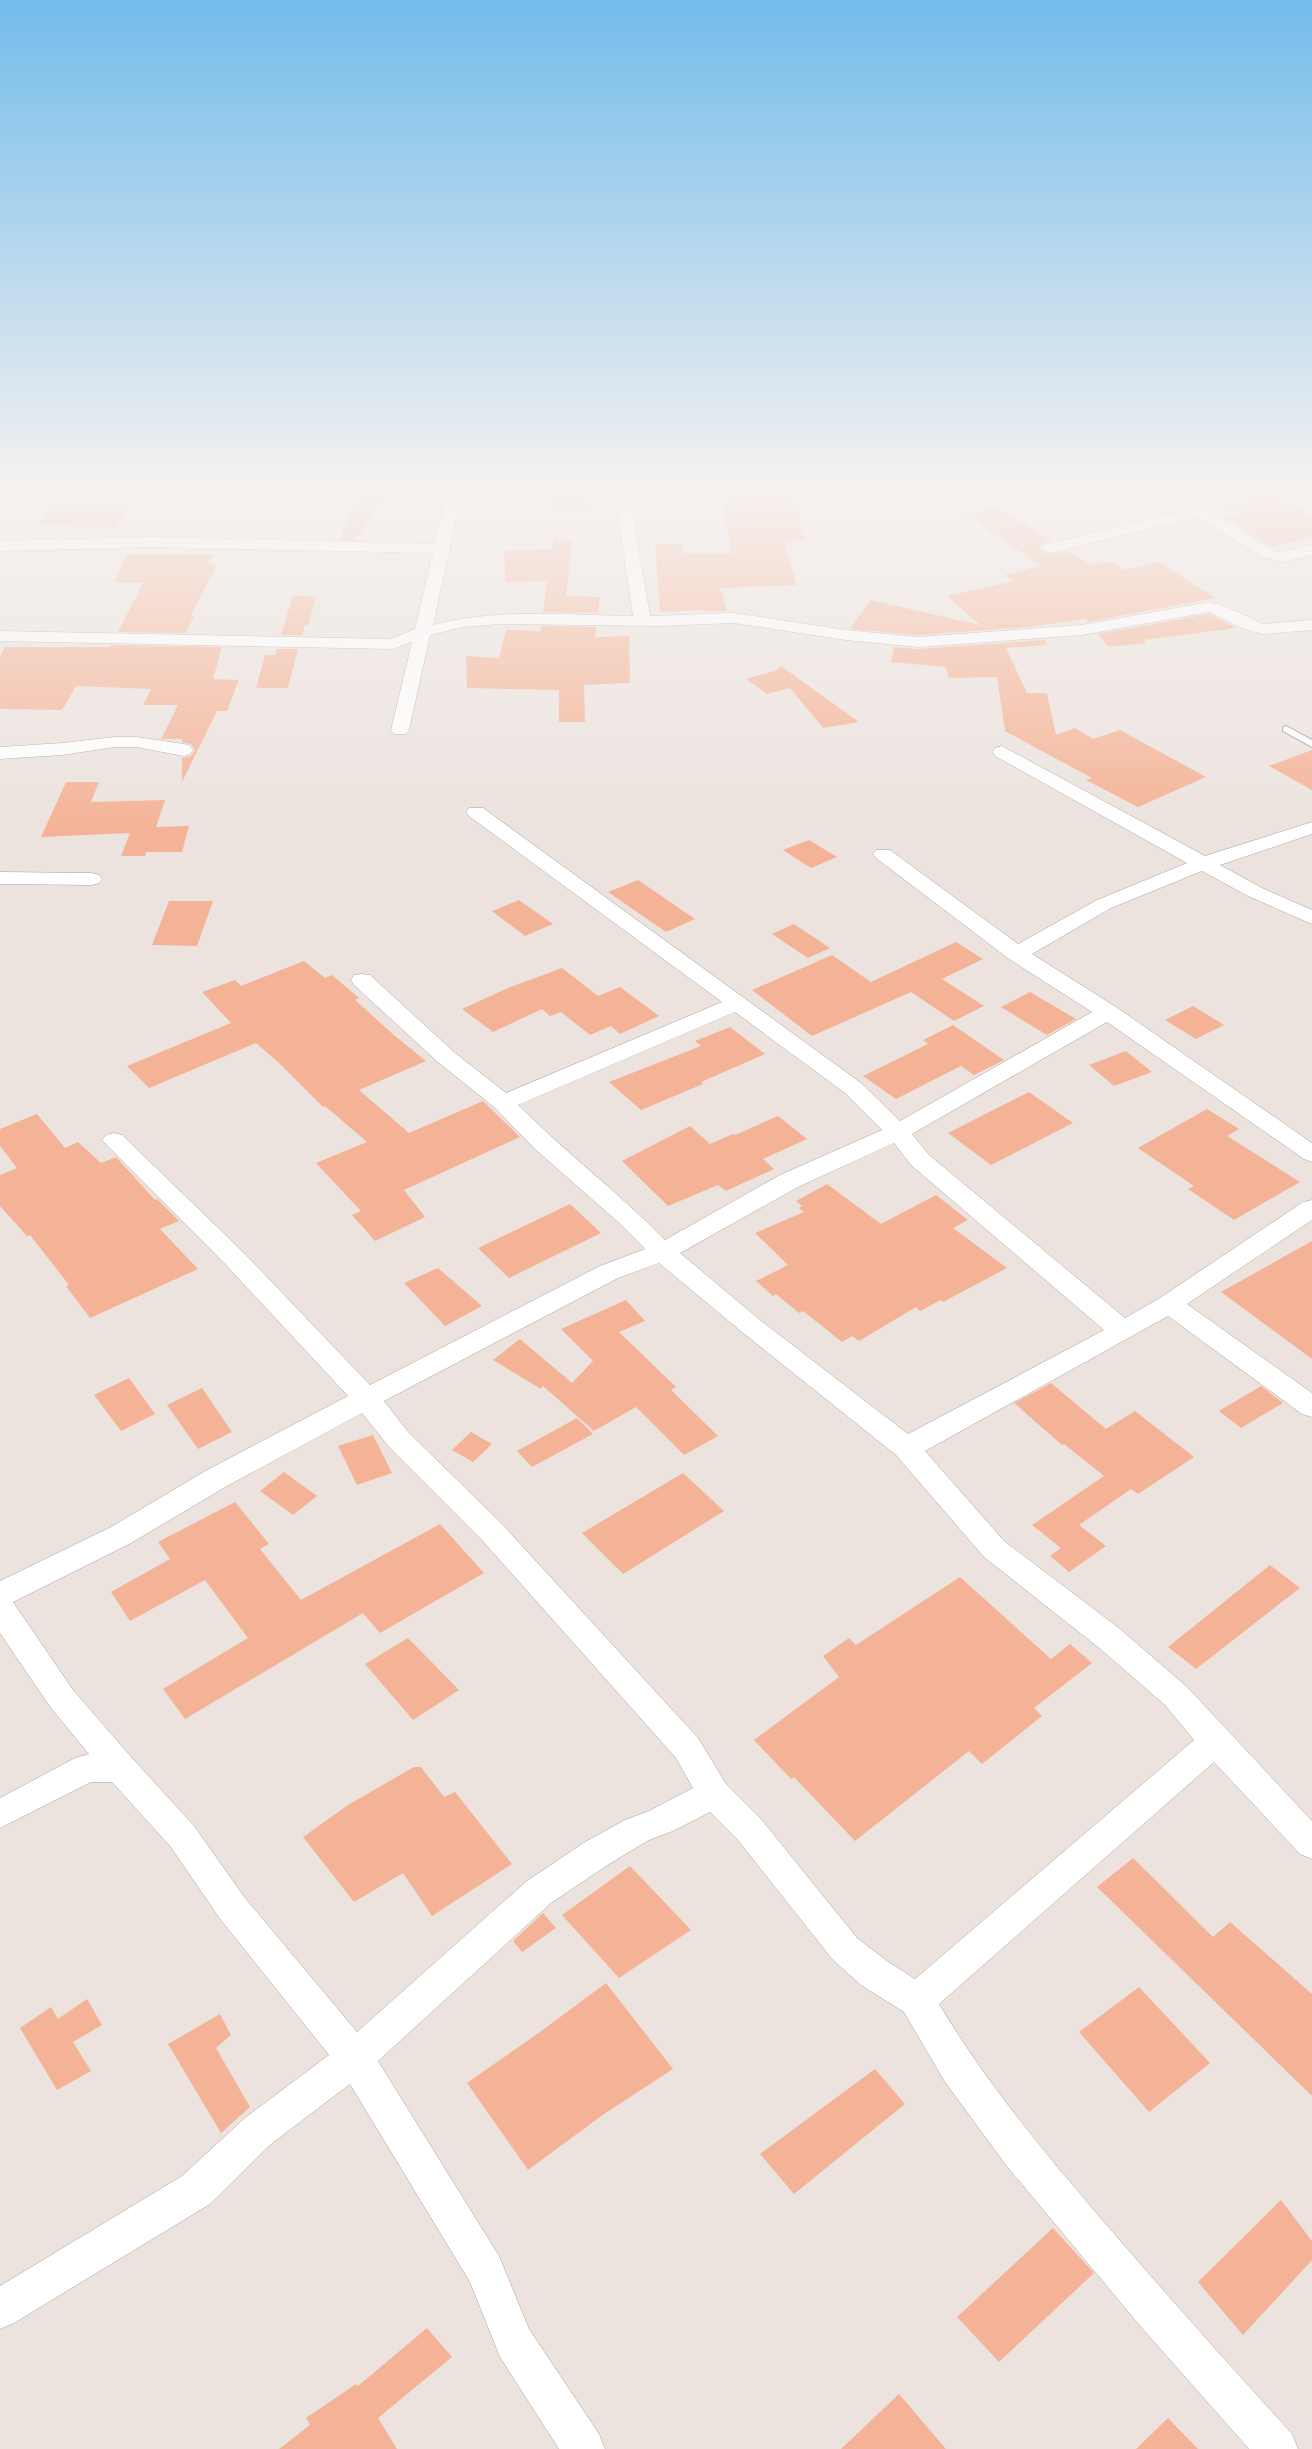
<svg xmlns="http://www.w3.org/2000/svg" width="1312" height="2449" font-family="Ubuntu,sans-serif">
  <style>
    .building { fill: #f4b396 }
    .lines { fill: none; stroke-linecap: round; stroke-linejoin: round }
    .lane-casing { stroke: #aaa19d; stroke-width: 2 }
    .street-casing { stroke: #aaa19d; stroke-width: 1 }
    .lane { fill: #fff; fill-rule: evenodd }
    .street { fill: #fff; fill-rule: evenodd }
  </style>
  <rect width="100%" height="100%" fill="#ece3de"/>
  <path class="building" d="M362,487H394L355,540H339Z
    M554,487H587L590,509L552,510Z
    M755,487H790L792,498H795L805,541H787V543H784L797,585L720,588L727,611L705,612V610L660,612L655,544H682L683,553H731L723,499H757Z
    M1265,494L1312,515V537L1272,547L1225,518L1239,515L1222,507Z
    M51,503L83,504L128,505L115,529H74L77,525H37Z
    M999,507L1052,541L1044,543L1040,547L1049,555L1067,551L1092,565L1111,561L1124,570L1159,562L1215,598L1088,622L1086,619L1028,627L918,635L850,629L871,600L980,625L947,596L1014,581L1005,575L1041,566L964,514Z
    M554,538L572,541L566,596L600,597L598,613L543,612L547,581L506,582L504,551L552,549Z
    M128,554H213L208,565L217,564L191,616H194L186,633L118,632L143,583L114,582Z
    M293,595L316,597L308,625H305L302,635H281Z
    M1209,614L1237,628L1144,640L1146,643L1109,647L1098,634Z
    M541,626L596,627L595,637L629,636L630,683L584,685L585,722H559V690L467,688L466,656L499,658L506,630L540,631Z
    M1043,640L1046,641V645L1006,648L1027,693H1047L1056,735L1075,728L1093,739L1120,730L1206,777L1138,807L1086,780L1092,778L1005,731L997,677L949,678L946,667L891,662L894,647L918,649Z
    M111,645L222,647L213,679L239,680L227,711H217L182,782V758L191,756L195,750L191,744L182,742V739H161L178,705H143L151,689L76,686L62,710L0,709V656L5,647H109Z
    M277,649H298L288,688H256L265,655H275Z
    M781,666L788,671L859,722L823,728L790,688L767,694L746,679L777,670Z
    M1312,750V790L1269,766Z
    M66,782H99L91,802L165,800L156,827L189,826L182,852H146L145,856H121L130,833L41,837Z
    M809,840L837,857L811,868L783,850Z
    M638,880L695,919L666,932L608,892Z
    M519,900L553,924L525,936L492,911Z
    M169,901H213L197,946L152,945Z
    M794,924L830,948L808,958L772,934Z
    M956,942L983,959L942,979L984,1006L954,1021L911,992L812,1036L752,990L832,955L871,982Z
    M304,961L325,978L332,975L359,998L355,1000L395,1036L426,1061L359,1090L409,1133L483,1101L520,1137L404,1190L425,1217L375,1241L352,1215L361,1211L316,1163L367,1142L325,1106L323,1107L279,1063L256,1043L149,1088L127,1066L231,1023L202,992L235,980L241,986Z
    M562,968L598,996L620,987L659,1016L620,1034L611,1026L590,1035L561,1012L550,1016L542,1009L493,1032L462,1009L508,988Z
    M1030,992L1076,1019L1047,1035L1001,1007Z
    M1193,1006L1224,1025L1196,1039L1165,1020Z
    M953,1025L1004,1060L974,1075L961,1066L896,1099L863,1076L928,1044L923,1040Z
    M730,1027L765,1054L701,1082L703,1084L641,1110L609,1082L701,1046L695,1041Z
    M1126,1051L1152,1072L1114,1086L1089,1065Z
    M1029,1092L1073,1123L991,1165L948,1133Z
    M1207,1109L1239,1129L1227,1136L1300,1182L1234,1220L1188,1189L1194,1186L1138,1148Z
    M37,1114L65,1148L78,1142L101,1163L116,1157L155,1200L157,1199L179,1221L160,1229L198,1269L90,1318L66,1286L69,1285L30,1235L27,1236L0,1206V1175L17,1168L0,1146V1129Z
    M778,1116L807,1139L763,1159L774,1169L726,1191L718,1185L668,1206L622,1161L690,1126L710,1144L733,1134L735,1135Z
    M827,1184L881,1224L936,1195L968,1220L953,1228L1007,1268L943,1302L941,1300L920,1311L916,1307L859,1341L852,1336L842,1342L803,1311L799,1313L776,1294L773,1296L756,1281L788,1265L755,1233L804,1212L799,1208L802,1206L796,1201Z
    M570,1204L601,1233L509,1278L478,1248Z
    M1312,1241V1359L1221,1292Z
    M438,1268L482,1306L445,1326L404,1283Z
    M626,1300L645,1321L619,1332L676,1387L671,1390L718,1436L684,1455L636,1407L594,1431L543,1386L541,1389L493,1360L520,1339L572,1383L593,1361L561,1329Z
    M129,1378L155,1414L121,1431L94,1395Z
    M1051,1383L1106,1429L1135,1411L1194,1457L1138,1494L1131,1489L1079,1525L1106,1546L1069,1572L1050,1556L1061,1548L1032,1525L1104,1476L1064,1444L1062,1445L1014,1403Z
    M1261,1386L1283,1403L1241,1428L1219,1411Z
    M202,1388L232,1432L198,1449L167,1405Z
    M577,1418L593,1434L532,1467L517,1451Z
    M471,1432L492,1444L473,1462L452,1450Z
    M373,1435L392,1473L357,1485L338,1446Z
    M284,1472L317,1496L293,1515L260,1491Z
    M683,1473L724,1511L623,1574L582,1533Z
    M235,1502L269,1544L260,1549L301,1600L440,1524L484,1573L380,1633L363,1613L185,1719L163,1689L248,1638L205,1580L130,1621L111,1592L170,1559L158,1542Z
    M1270,1565L1300,1588L1196,1669L1168,1647Z
    M960,1577L1051,1659L1070,1644L1092,1663L1034,1708L1042,1716L982,1764L969,1751L855,1841L794,1777L791,1779L754,1740L839,1677L823,1656L849,1638L856,1645Z
    M408,1638L459,1690L413,1720L365,1664Z
    M414,1767H421L444,1797L455,1792L512,1864L432,1916L403,1873L354,1902L303,1837L348,1805Z
    M1133,1858L1213,1937L1230,1922L1312,1994V2096L1097,1887Z
    M630,1866L691,1930L619,1978L562,1915Z
    M543,1913L556,1928L522,1952L513,1941Z
    M606,1983L673,2069L604,2114L528,2170L467,2083L540,2032Z
    M1139,1987L1210,2063L1149,2112L1079,2032Z
    M87,1999L102,2025L73,2042L91,2071L57,2090L20,2028L51,2007L58,2019Z
    M220,2014L231,2035L216,2048L250,2107L221,2133L168,2044Z
    M875,2069L905,2104L794,2194L760,2154Z
    M1281,2200L1312,2241V2260L1243,2335L1198,2282Z
    M1053,2228L1094,2273L999,2362L957,2317Z
    M427,2328L452,2357L378,2418L397,2449H279L310,2425L306,2418L356,2384L358,2386Z
    M899,2394L946,2449H841Z
    M1168,2418L1198,2449H1136Z"/>
  <g class="lines">
    <g class="lane-casing">
      <path id="lane" d="M1286,726L1312,740V747L1283,731V727Z"/>
    </g>
    <g class="street-casing">
      <path id="street" d="M449,487H463L433,625C498,608 566,615 633,616L614,487H628L650,616L734,613L846,630L918,637L1082,625L1209,602L1227,607L1263,624L1312,620V630L1263,634L1244,629L1209,612L1082,635L918,647L846,640L734,623L658,626L499,624L463,627L430,635L409,730L406,734H394L391,730L412,642L393,649L0,641V631L391,639L415,629L433,553L151,547L0,551V541L151,537L435,544Z
        M1152,487H1170L1274,551L1282,552L1312,545V555L1282,562L1263,557L1198,517L1050,553L1042,548L1044,545L1187,511Z
        M115,737H136L184,744L190,746L193,750L190,754L184,756L136,747H115L62,755L0,759V747L62,743Z
        M1002,746L1205,856L1312,822V834L1220,865L1262,888L1312,910V924L1248,896L1202,871L1111,908L1032,954L1116,1007L1312,1143V1162L1304,1159L1107,1022L912,1134L929,1155L1125,1318L1160,1298L1303,1202L1312,1200V1220L1187,1304L1312,1393V1417L1302,1414L1168,1316L925,1451L1004,1541L1120,1629L1187,1687L1312,1821V1859L1300,1854L1214,1762L939,2004C987,2084 1043,2151 1103,2221C1165,2293 1228,2364 1292,2434L1298,2449H1249L1142,2328L1006,2165L945,2082L904,2012L861,1985L833,1960L737,1839L710,1812L673,1831L649,1840L609,1864L551,1903L378,2061L499,2256L529,2329L599,2434L605,2449H559L500,2357L470,2282L350,2084L271,2144L210,2204L14,2323L0,2329V2286L182,2176L245,2118L329,2055L221,1920L170,1846L112,1782H91L0,1828V1798L75,1758L89,1754L51,1708L0,1633V1581L111,1527L207,1470L348,1396L227,1266L102,1140L106,1135L114,1133L122,1135L245,1254L370,1385L600,1266L645,1249L617,1221L536,1150L495,1108L439,1063L354,985L351,980L354,975L362,974L370,975L455,1053L506,1093L722,1002L469,816L466,812L469,808H483L861,1083L900,1121L1092,1012L1009,959L876,858L873,854L876,850H890L1018,944L1097,900L1187,863L995,756L993,752L995,748ZM735,1012L845,1093L882,1130L780,1175L665,1240C618,1192 565,1152 518,1105ZM894,1143L911,1165L1104,1330L908,1434L760,1320L680,1253L798,1187ZM659,1263L742,1332L896,1455L984,1557L1098,1647L1165,1705L1194,1740L915,1979L887,1961L857,1938L761,1819L726,1784L698,1738L501,1523L409,1433L384,1401L618,1278ZM362,1413L389,1447L481,1539L676,1758L693,1788L649,1811L625,1820L585,1842L527,1881L357,2032L245,1898L194,1826L132,1758L73,1690L13,1602L131,1543L227,1486Z
        M0,872L92,873L99,875L102,879L99,883L92,885L0,884Z"/>
    </g>
    <use href="#lane" class="lane"/>
    <use href="#street" class="street"/>
  </g>
  <linearGradient id="sky" x2="0" y2="1"><stop stop-color="#73bceb"/><stop offset="0.59" stop-color="#f6f2f0"/><stop offset="1" stop-color="#f6f2f0" stop-opacity="0"/></linearGradient>
  <rect width="1312" height="830" fill="url(#sky)"/>
</svg>
